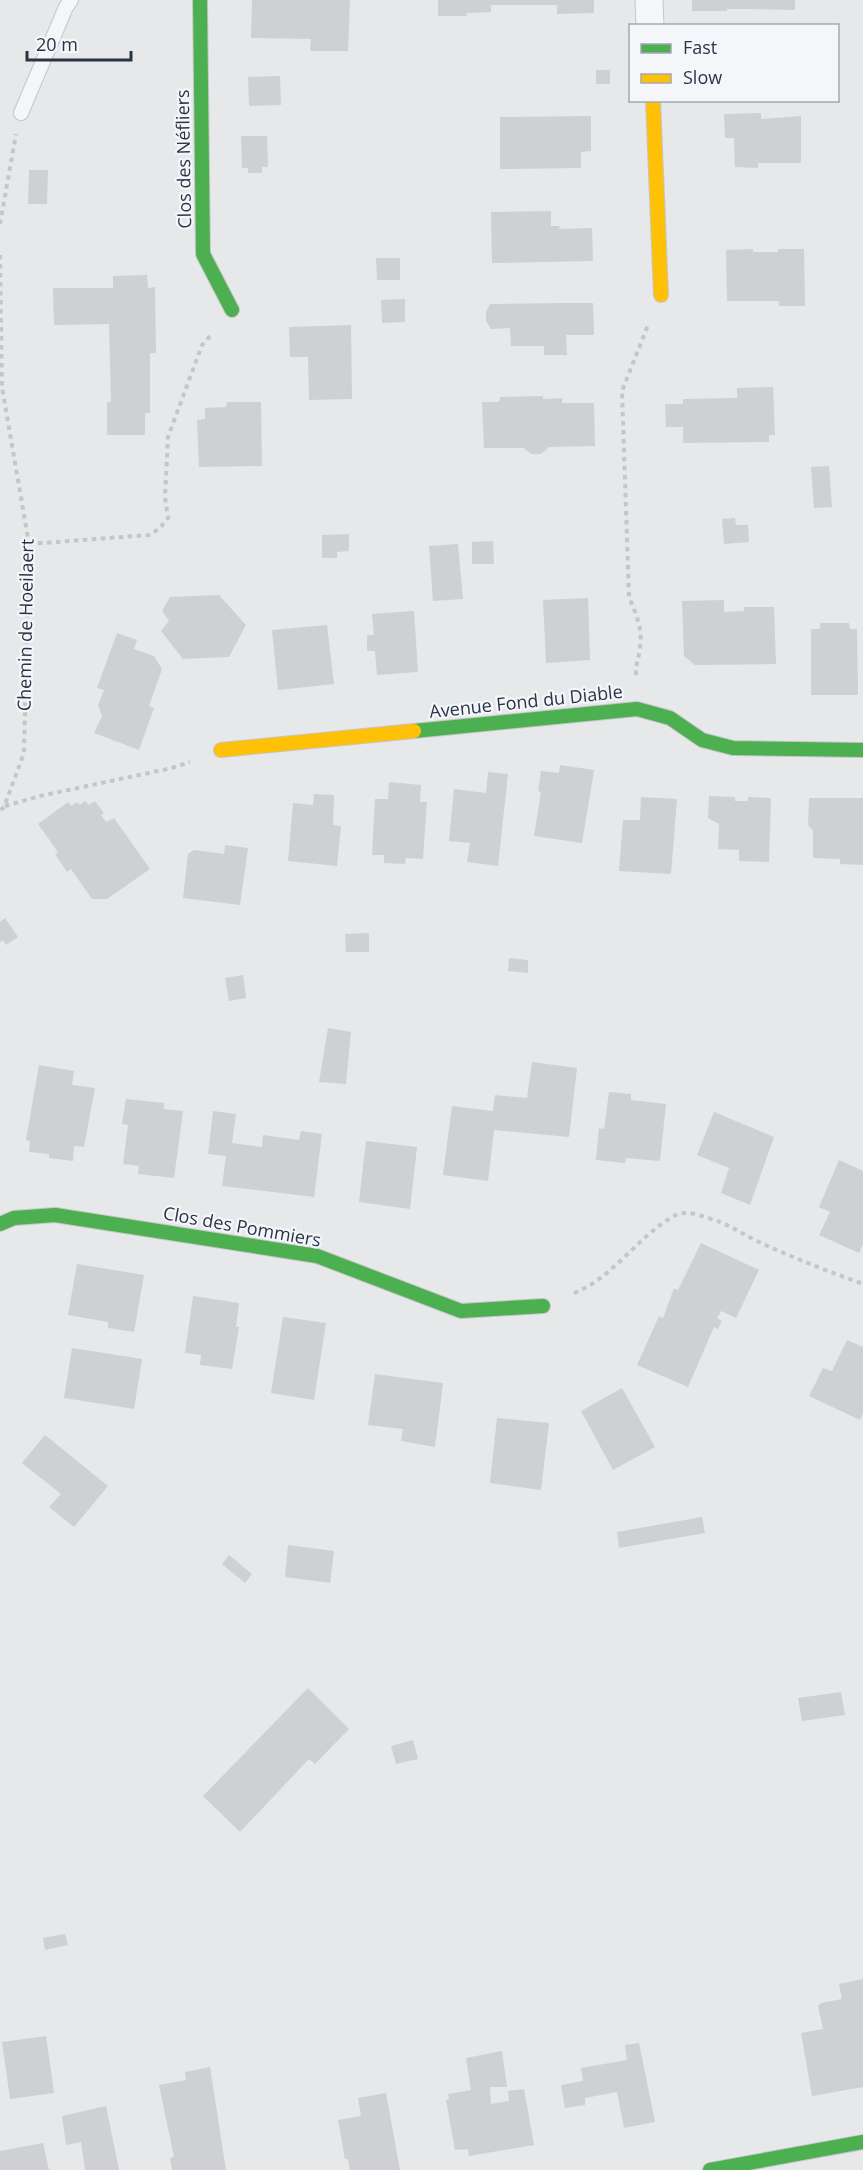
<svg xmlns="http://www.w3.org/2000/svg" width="863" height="2170" font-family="'Open Sans',sans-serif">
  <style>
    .building { fill: #ced0d3 }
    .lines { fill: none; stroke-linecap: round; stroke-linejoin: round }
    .lane-casing { stroke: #c4c6c8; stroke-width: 16 }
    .street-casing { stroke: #c4c6c8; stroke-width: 29 }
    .fast-casing { stroke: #c4c6c8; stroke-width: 16 }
    .slow-casing { stroke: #c4c6c8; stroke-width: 16 }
    .path { stroke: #c5c6ca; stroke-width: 4; stroke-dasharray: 4.5 4.5; stroke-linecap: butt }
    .lane { stroke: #f5f6f7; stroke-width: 14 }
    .street { stroke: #f5f6f7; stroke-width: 27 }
    .fast { stroke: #4caf50; stroke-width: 14 }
    .slow { stroke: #ffc107; stroke-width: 14 }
    .labels { text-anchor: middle; stroke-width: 4.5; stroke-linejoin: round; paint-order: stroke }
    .street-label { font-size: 18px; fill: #2b3445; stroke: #f4f6f9 }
  </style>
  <rect width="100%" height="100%" fill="#e6e8ea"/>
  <path class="building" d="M252,0H350L348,51H310L311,39L251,38Z
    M438,0H594V13L557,14V5H491V12L466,13L467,16H438Z
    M692,0H795V10L746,9H727V11H692Z
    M596,70H610V84H596Z
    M280,76L281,105L249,106L248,77Z
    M761,113V119L801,116V163H758V168L735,167L734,138H725L724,114Z
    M591,116V151L581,152V168L500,169V117Z
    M241,136H267L268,167H262V173H248V168H242Z
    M29,170H48L47,204H28Z
    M551,211V226H560L559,229L592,228L593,261L492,263L491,212Z
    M753,249V252H778V249H804L805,306H779V301H727L726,250Z
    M376,258H400V280H377Z
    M147,275L148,288L155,287L156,353H150V413H145V435H107V402H111L109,324L54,325L53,288H113V276Z
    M405,299V322L382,323L381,300Z
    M566,303H593L594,335H566L567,355H544V346H511L510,328L491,329L486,321V312L490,304Z
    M351,325L352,399L309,400L308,357H290L289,327Z
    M773,387L775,435H769V442L683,443V427H666L665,404H683V399L737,398V388Z
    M543,396V399L562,398V403H594L595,446L549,447L541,454H531L524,448H484L482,402H499L500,397Z
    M227,402H261L262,466L199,467L197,420L205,419V408L226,407Z
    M829,466L832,507L814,508L811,467Z
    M735,518L736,525H748L749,542L724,544L722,519Z
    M349,534V551L337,552V558H322V535Z
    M493,541L494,564H472V542Z
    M458,544L463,599L433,601L429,546Z
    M219,595L246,625L229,657L183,659L161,631L169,621L162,611L170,597Z
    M588,598L590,660L546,663L543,600Z
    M724,600V612L744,611V607H774L776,664L695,665L684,656L682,601Z
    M414,611L418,672L377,675L375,651H367V635H374L372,614Z
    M820,623H849L850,629H857L858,695H811V629H820Z
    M327,625L334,684L278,690L272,630Z
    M117,633L137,640L134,649L154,656L162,669L149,706L154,708L139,750L94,733L102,716L98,705L104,690L97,688Z
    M560,765L594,770L582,843L534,836L541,792L538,791L541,771L559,773Z
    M488,772L508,774L498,866L467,862L470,843L449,841L454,789L486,793Z
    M389,782L421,785L420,802H427L423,859L406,858L405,864L384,863V855H372L375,799H388Z
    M314,794L334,795L333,825L341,826L337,866L288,861L293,803L313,805Z
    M709,796L735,797V801H748V797L771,798L769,862L739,861V850L718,849L719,824L708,818Z
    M641,797L677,799L671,874L619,871L623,820H640Z
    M809,798H863V865L840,864V859L813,858V830L808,825Z
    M85,801L89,805L95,801L104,813L101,815L106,822L114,818L150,869L107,899H92L71,869L67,872L55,854L58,852L38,824L68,802L71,806L77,802L80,805Z
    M225,845L248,848L240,905L183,898L188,854L194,850L224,854Z
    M5,918L18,937L6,945L3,940L0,942V922Z
    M369,933V952H346L345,934Z
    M509,958L528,960V973L508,971Z
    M243,975L246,998L229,1001L225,978Z
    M328,1028L351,1032L346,1084L319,1082Z
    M532,1062L577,1068L569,1137L494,1130L488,1181L443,1175L452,1106L493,1111L495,1095L527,1098Z
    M39,1065L74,1071L72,1085L95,1088L84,1147L74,1146L73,1161L49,1158V1154L29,1152L30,1141L26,1140Z
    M609,1092L631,1094V1100L666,1104L660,1161L626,1158L625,1163L596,1160L599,1128L604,1129Z
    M126,1099L164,1103V1109L183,1111L174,1178L138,1174L139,1166L123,1164L128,1125L122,1124Z
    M213,1111L236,1114L232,1143L262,1147L263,1135L299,1140L301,1131L322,1134L314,1197L222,1186L226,1156L208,1154Z
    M714,1112L774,1137L750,1205L721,1193L729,1168L697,1155Z
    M366,1141L417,1147L410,1209L359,1202Z
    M839,1160L863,1171V1244L859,1253L819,1235L830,1212L819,1207Z
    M701,1243L759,1270L736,1318L721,1311L717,1318L722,1321L718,1329L714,1327L688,1387L637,1365L659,1316L663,1318L674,1288L678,1290Z
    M77,1264L144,1275L134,1332L108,1328V1322L68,1315Z
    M193,1296L239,1303L236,1327H239L232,1369L200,1365L201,1355L185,1353Z
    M283,1317L326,1323L314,1400L271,1393Z
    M847,1340L863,1347V1413L860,1420L809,1396L823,1368L832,1371Z
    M72,1348L142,1359L134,1409L64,1398Z
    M375,1374L443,1383L435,1447L401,1441L403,1429L368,1425Z
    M622,1388L655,1447L613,1470L581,1411Z
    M497,1418L549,1423L541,1490L490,1483Z
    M45,1435L108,1486L74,1527L49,1507L61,1494L22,1463Z
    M702,1517L705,1533L619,1548L617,1532Z
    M288,1545L334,1551L330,1583L285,1577Z
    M229,1555L252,1574L245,1583L222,1564Z
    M308,1688L349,1729L315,1764L309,1759L240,1832L203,1796Z
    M841,1692L845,1715L802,1721L798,1698Z
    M413,1740L418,1759L396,1764L391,1746Z
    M65,1934L68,1945L45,1950L43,1938Z
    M863,1979V2087L812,2096L801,2033L823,2029L818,2006L821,2003L842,1999L839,1984Z
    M46,2036L54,2093L10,2099L2,2042Z
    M639,2043L655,2122L624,2128L617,2092L585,2098V2105L565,2108L561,2085L583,2081L581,2068L627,2060L625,2045Z
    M502,2051L507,2087H490L491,2104L509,2101L508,2091L524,2089L534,2145L469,2156L468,2149L455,2150L446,2100L449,2099L448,2094L471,2090L466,2058Z
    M210,2067L226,2170H172L170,2158L174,2157L159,2085L186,2080L185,2072Z
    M386,2093L400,2170H350L348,2159H345L338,2120L361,2116L358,2098Z
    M106,2106L119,2170H85L81,2142L66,2145L62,2116Z
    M43,2143L49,2170H0V2151Z"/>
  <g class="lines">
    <g class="lane-casing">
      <path id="lane" d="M21,113L66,7L71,0"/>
    </g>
    <g class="street-casing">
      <path id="street" d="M649,0L650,26"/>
    </g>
    <g class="fast-casing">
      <path id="fast" d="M200,0L203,254L232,310
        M414,731L637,709L670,718L702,740L733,748L863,750
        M0,1224L14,1218L55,1215L317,1256L461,1311L543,1306
        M710,2170L863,2142"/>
    </g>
    <g class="slow-casing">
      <path id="slow" d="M653,100L661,295
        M221,750L414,731"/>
    </g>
    <path class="path" d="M0,224L16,134
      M0,255L2,387L29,544L24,753L4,807L0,811
      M29,544L149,535L159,529L168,518L165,497L168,437L202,345L211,335
      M636,675C635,665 639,658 640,648C643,629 636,614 629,597L622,391L648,325
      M5,806L40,796L172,768L190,762
      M574,1293C615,1277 638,1235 676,1215C687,1209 708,1218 720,1222C733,1227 744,1235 757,1241C791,1257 827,1271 863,1284"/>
    <use href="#lane" class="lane"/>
    <use href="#street" class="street"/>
    <use href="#fast" class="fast"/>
    <use href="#slow" class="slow"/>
  </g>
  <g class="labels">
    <g class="street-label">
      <text transform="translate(184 159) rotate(-91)" y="6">Clos des Néfliers</text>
      <text transform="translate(26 625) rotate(-89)" y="6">Chemin de Hoeilaert</text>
      <text transform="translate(526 702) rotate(-6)" y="6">Avenue Fond du Diable</text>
      <text transform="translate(242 1227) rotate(10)" y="6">Clos des Pommiers</text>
    </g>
  </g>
  <rect x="629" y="24" width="210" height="78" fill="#f4f6f9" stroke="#a4a8b1" stroke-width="1.5"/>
  <rect x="641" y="44" width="30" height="9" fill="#4caf50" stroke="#a4a8b1" stroke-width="1.5"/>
  <text x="683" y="54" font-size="18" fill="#2b3445">Fast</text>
  <rect x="641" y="74" width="30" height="9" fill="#ffc107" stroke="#a4a8b1" stroke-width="1.5"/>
  <text x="683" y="84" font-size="18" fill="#2b3445">Slow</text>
  <path d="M27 51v9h104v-9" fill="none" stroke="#2b3445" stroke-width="3"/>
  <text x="36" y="51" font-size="18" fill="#2b3445" stroke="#f4f6f9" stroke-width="4.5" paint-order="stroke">20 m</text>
</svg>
